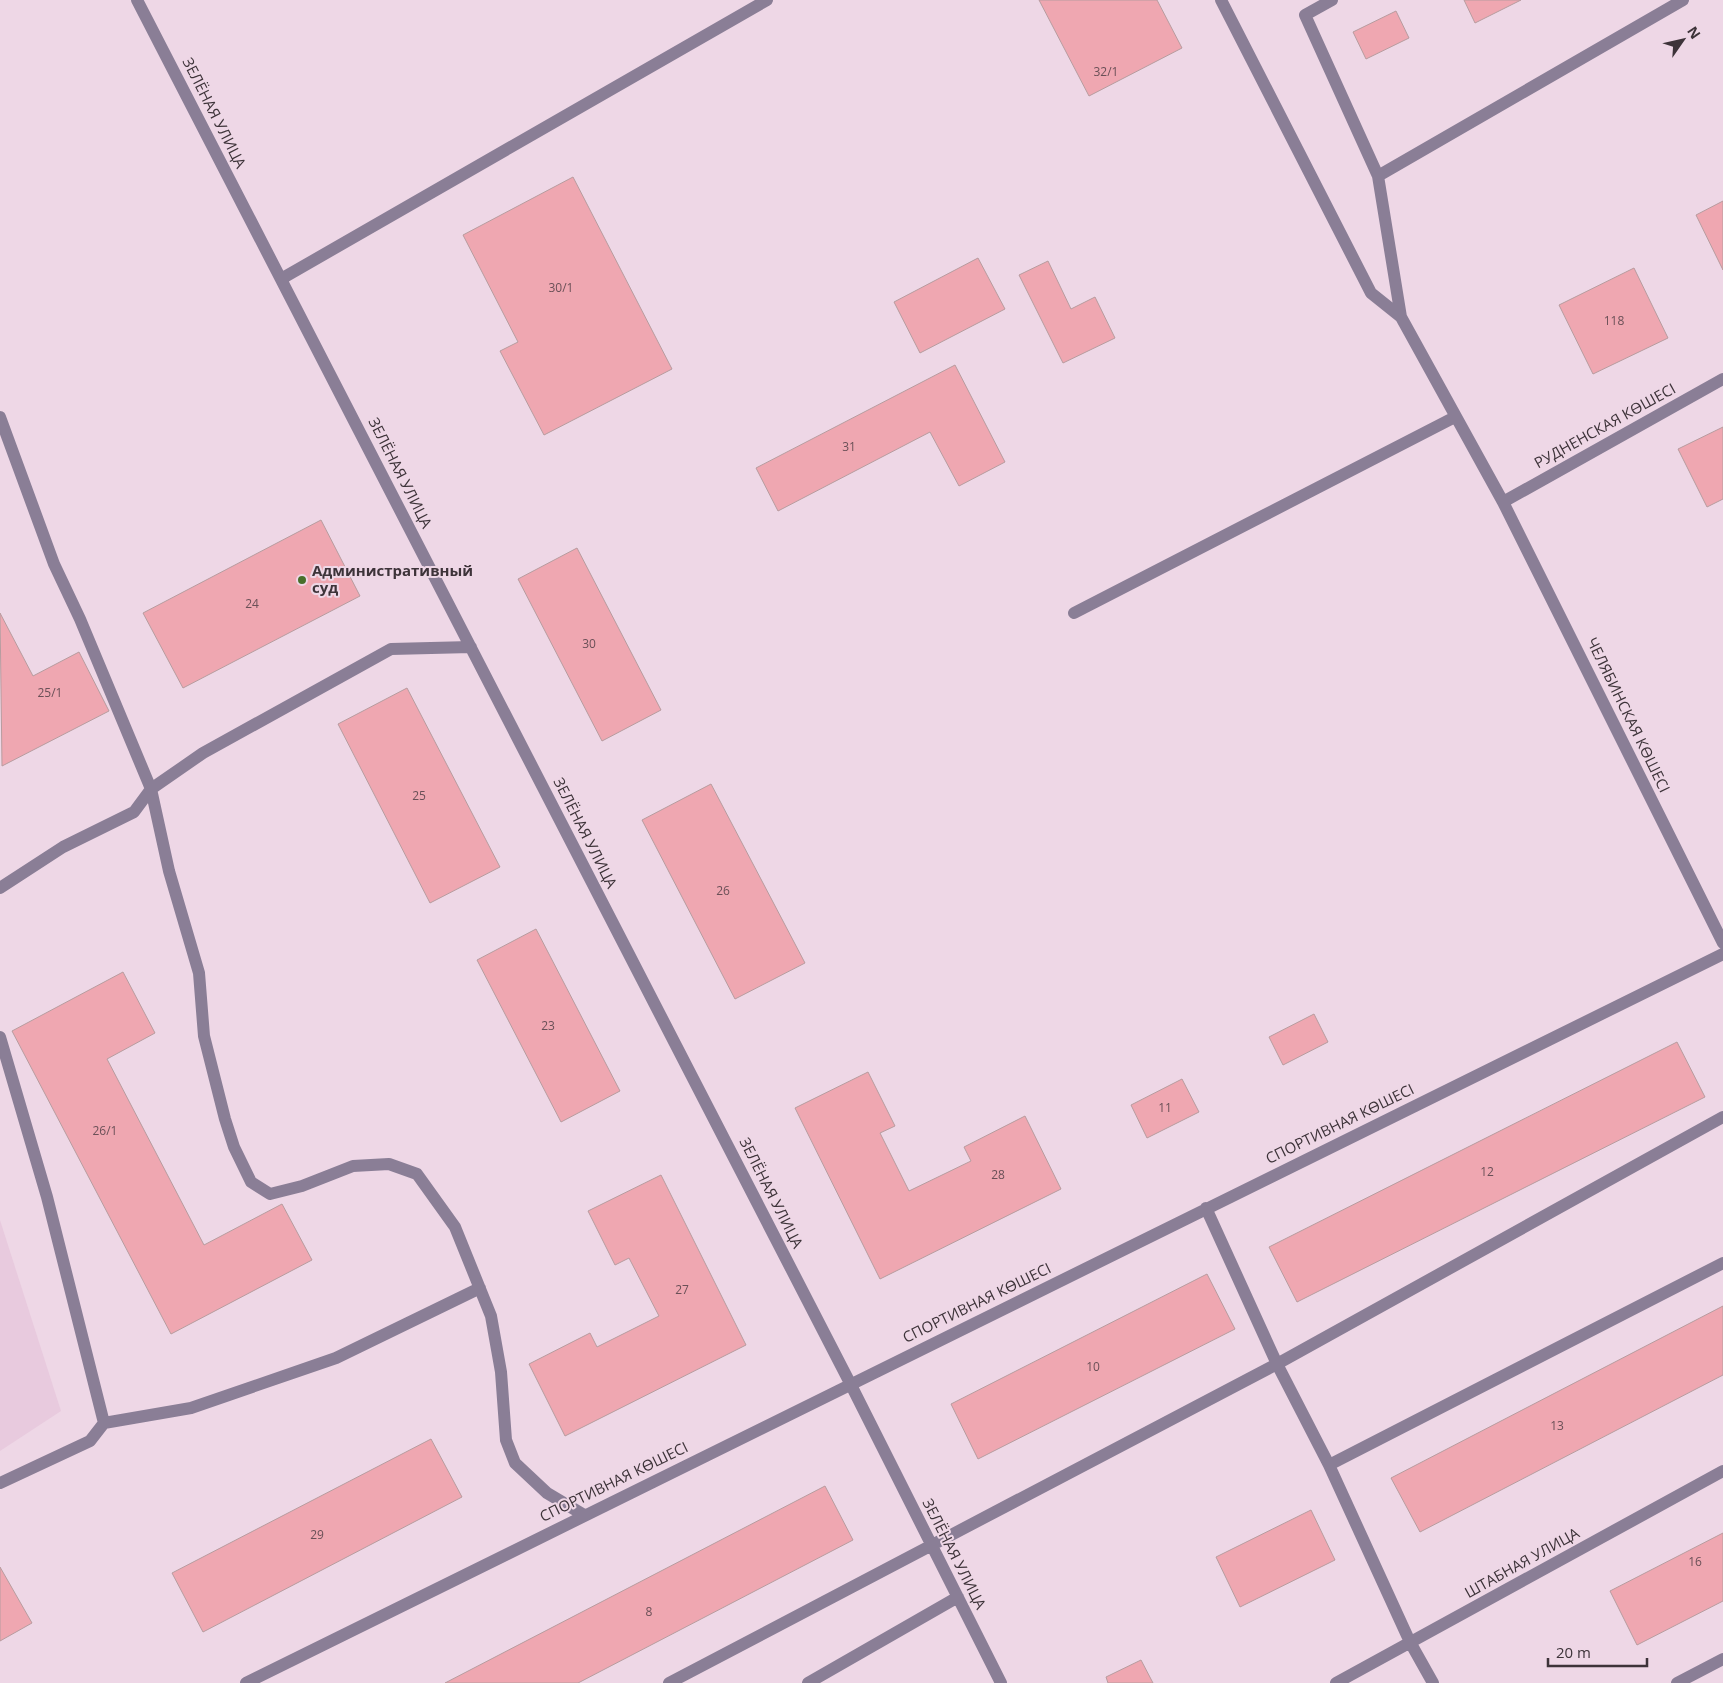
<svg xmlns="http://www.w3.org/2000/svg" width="1723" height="1683" font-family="'Open Sans',sans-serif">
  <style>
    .built { fill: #e8cade }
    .building { fill: #efa7b1; stroke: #b79c9f }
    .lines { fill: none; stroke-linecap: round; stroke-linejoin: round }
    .minor { stroke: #8a7e96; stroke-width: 12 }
    .poi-dot { fill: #476f2a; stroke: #eed7e6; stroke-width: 2 }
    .labels { text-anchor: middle; stroke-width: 4; stroke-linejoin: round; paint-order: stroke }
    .number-label { font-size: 12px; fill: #6a5057 }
    .street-label { font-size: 15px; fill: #3d3339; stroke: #eed7e6 }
    .poi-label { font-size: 15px; font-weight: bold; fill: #3d3339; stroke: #eed7e6; text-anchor: start }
  </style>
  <rect width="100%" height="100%" fill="#eed7e6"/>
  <path class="built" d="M0,1220L61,1411L0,1451Z"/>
  <path class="building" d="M1039,0H1157L1182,48L1089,96Z
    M1464,0H1521L1475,23Z
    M1396,11L1409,38L1366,59L1353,32Z
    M573,177L672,369L544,435L500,351L518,342L463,235Z
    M1723,201V270L1696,215Z
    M978,258L1005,309L920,353L894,302Z
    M1048,261L1071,309L1095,297L1115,338L1063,363L1019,275Z
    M1634,268L1668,338L1593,374L1559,305Z
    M955,365L1005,462L959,486L930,432L778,511L756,468Z
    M1723,427V499L1707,507L1678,449Z
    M321,520L360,596L183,688L143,613Z
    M577,548L661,710L602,741L518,579Z
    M0,613L33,676L79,652L109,711L2,766Z
    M407,688L500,867L430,903L338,724Z
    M711,784L805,963L735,999L642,820Z
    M536,929L620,1091L561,1122L477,960Z
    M123,972L155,1033L107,1059L204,1245L282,1204L312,1260L171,1334L12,1031Z
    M1314,1014L1328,1042L1283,1065L1269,1037Z
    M1677,1042L1705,1097L1297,1302L1269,1247Z
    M868,1072L895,1126L880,1133L909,1191L971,1161L964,1147L1025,1116L1061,1189L880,1279L795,1108Z
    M1182,1079L1199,1112L1147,1138L1131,1105Z
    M661,1175L746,1345L565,1436L529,1364L590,1333L597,1347L659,1316L629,1258L615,1265L588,1211Z
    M1207,1274L1235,1329L978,1459L951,1404Z
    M1723,1306V1375L1420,1532L1391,1478Z
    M431,1439L462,1497L203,1632L172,1573Z
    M825,1486L853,1540L578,1683H445Z
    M1311,1510L1335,1560L1240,1607L1216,1557Z
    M1723,1533V1601L1637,1645L1610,1591Z
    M0,1567L32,1623L0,1641Z
    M1141,1660L1153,1683H1108L1106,1677Z"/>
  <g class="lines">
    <path class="minor" d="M137,0L850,1383L1001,1683
      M1221,0L1371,293L1401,317
      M1332,0L1305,15L1378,176L1401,317L1503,502L1723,943
      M1378,176L1683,0
      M281,279L767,0
      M0,417L54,564L80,619L151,789L169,871L199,973L204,1036L225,1119L234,1147L251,1182L270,1194L302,1186L353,1166L389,1164L417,1174L455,1227L491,1316L501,1372L506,1440L515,1463L547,1493L584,1515
      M1503,502L1723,379
      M1074,613L1455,417
      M0,888L63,847L134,812L151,789L203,753L391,649L471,647
      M0,1037L47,1197L104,1423L90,1441L0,1483
      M1206,1208L1277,1364L1329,1465L1410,1642L1433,1683
      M104,1423L191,1408L336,1358L480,1288
      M1329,1465L1723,1263
      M246,1683L1723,954
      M669,1683L1277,1364L1723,1117
      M808,1683L958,1597
      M1336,1683L1723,1471
      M1677,1683L1723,1659"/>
  </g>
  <circle class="poi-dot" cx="302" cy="580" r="5"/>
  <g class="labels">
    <g class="number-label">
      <text x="1106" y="76">32/1</text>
      <text x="561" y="292">30/1</text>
      <text x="1614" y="325">118</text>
      <text x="849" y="451">31</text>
      <text x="252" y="608">24</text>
      <text x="589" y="648">30</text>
      <text x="50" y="697">25/1</text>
      <text x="419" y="800">25</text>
      <text x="723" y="895">26</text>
      <text x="548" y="1030">23</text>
      <text x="1165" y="1112">11</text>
      <text x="105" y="1135">26/1</text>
      <text x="1487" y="1176">12</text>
      <text x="998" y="1179">28</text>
      <text x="682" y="1294">27</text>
      <text x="1093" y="1371">10</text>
      <text x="1557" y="1430">13</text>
      <text x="317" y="1539">29</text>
      <text x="1695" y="1566">16</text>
      <text x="649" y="1616">8</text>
    </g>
    <g class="street-label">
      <text transform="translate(214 113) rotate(63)" y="5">ЗЕЛЁНАЯ УЛИЦА</text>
      <text transform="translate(1605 426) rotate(-29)" y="5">РУДНЕНСКАЯ КӨШЕСІ</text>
      <text transform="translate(400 473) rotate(63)" y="5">ЗЕЛЁНАЯ УЛИЦА</text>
      <text transform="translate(1628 715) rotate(64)" y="5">ЧЕЛЯБИНСКАЯ КӨШЕСІ</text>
      <text transform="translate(585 833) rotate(63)" y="5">ЗЕЛЁНАЯ УЛИЦА</text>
      <text transform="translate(1340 1124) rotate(-26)" y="5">СПОРТИВНАЯ КӨШЕСІ</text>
      <text transform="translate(771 1193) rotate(63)" y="5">ЗЕЛЁНАЯ УЛИЦА</text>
      <text transform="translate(977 1303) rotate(-26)" y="5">СПОРТИВНАЯ КӨШЕСІ</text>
      <text transform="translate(614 1482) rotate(-26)" y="5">СПОРТИВНАЯ КӨШЕСІ</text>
      <text transform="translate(954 1554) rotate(63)" y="5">ЗЕЛЁНАЯ УЛИЦА</text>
      <text transform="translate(1522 1563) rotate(-29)" y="5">ШТАБНАЯ УЛИЦА</text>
    </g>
    <g class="poi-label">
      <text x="312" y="576">Административный<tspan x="312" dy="17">суд</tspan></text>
    </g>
  </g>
  <g transform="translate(1683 40) rotate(56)" stroke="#eed7e6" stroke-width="4" paint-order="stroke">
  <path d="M0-4L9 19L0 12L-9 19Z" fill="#3d3339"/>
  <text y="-8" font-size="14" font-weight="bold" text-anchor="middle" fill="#3d3339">N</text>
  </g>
  <path d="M1548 1658v8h99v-8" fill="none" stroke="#3d3339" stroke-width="2.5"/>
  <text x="1556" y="1658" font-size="15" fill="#3d3339" stroke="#eed7e6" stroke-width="4" paint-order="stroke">20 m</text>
</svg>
